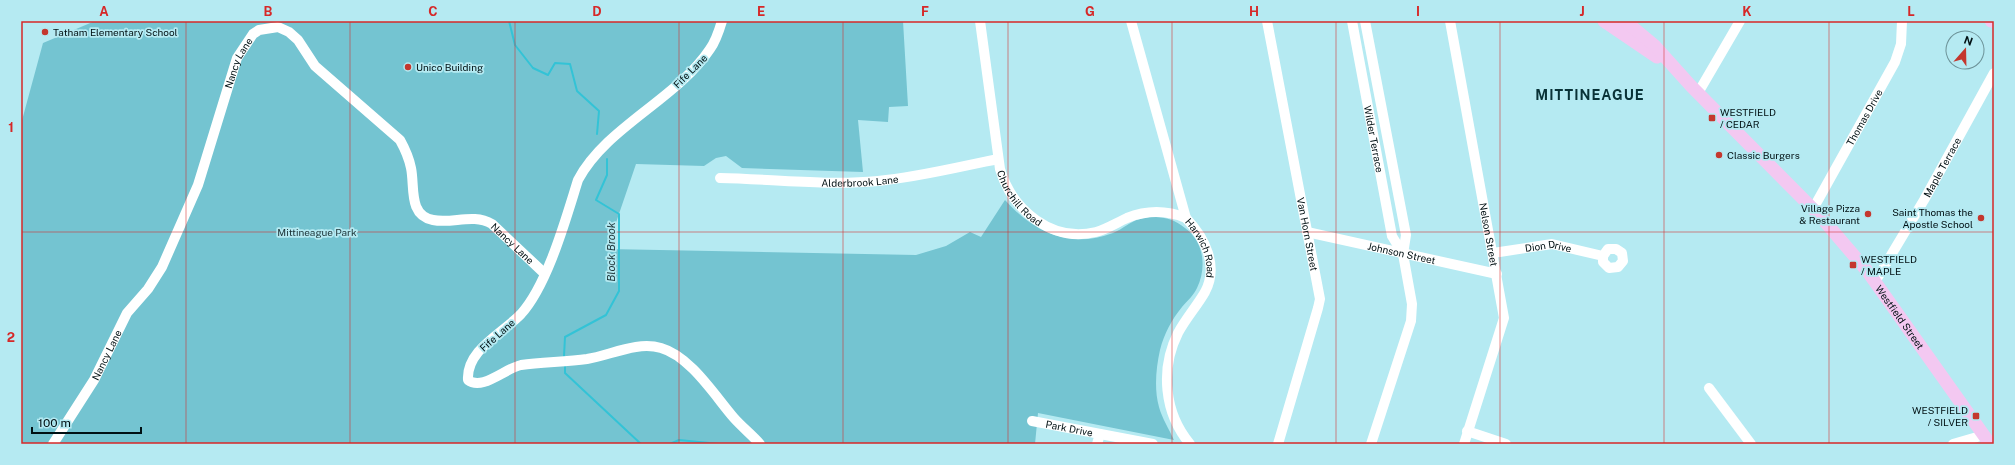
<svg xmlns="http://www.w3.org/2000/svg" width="2015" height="465" font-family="'Public Sans',sans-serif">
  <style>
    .green { fill: #74c4d1 }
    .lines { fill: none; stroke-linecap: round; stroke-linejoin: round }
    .stream { stroke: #33c3d6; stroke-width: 2 }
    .minor { stroke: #fff; stroke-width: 10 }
    .major { stroke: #f3c8f1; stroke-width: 13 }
    .grid { fill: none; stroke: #d62828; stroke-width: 1; stroke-opacity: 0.55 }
    .poi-dot { fill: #c4372e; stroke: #b5eaf2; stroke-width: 1.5 }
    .labels { text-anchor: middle; stroke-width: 3.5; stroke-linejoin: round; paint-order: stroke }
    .poi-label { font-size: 10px; fill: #001013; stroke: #b5eaf2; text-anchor: start }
    .street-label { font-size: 10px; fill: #001013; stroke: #b5eaf2 }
    .park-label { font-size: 10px; fill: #1a3135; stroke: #b5eaf2 }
    .water-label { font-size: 11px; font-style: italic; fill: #1d3438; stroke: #b5eaf2 }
    .district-label { font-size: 14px; font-weight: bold; letter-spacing: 1px; fill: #093237; stroke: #b5eaf2 }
    .neatline { fill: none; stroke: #d62828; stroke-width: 1.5 }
    .grid-label { font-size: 13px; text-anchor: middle; font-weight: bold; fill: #d62828 }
  </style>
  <rect width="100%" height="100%" fill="#b5eaf2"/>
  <path class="green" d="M95,21H903L908,106L889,107L888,122L858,120L863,172L742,168L726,156L716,158L704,166L636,164L607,249L916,255L946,246L970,232L981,237L1005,200C1034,233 1071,249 1113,233C1123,229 1131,221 1140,219C1157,215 1171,217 1185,228C1204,242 1207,267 1197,288C1194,295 1187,301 1182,307C1172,319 1164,334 1160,350C1156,368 1154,389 1159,407C1162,418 1169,429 1174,440L1038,413L1035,444H21V124L43,43Z"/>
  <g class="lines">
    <path class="stream" d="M509,21L515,45L533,68L548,75L555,63L570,64L577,91L599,111L597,134
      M564,356L565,337L606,315L619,291V214L596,200L607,175V159
      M565,367V373L641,444
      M670,444L679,440L719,444"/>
    <g class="minor">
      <path d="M722,21C719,31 716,41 710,49C677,99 606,127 578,180C566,218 548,284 521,314C503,333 466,350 468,380C482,391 504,369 521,365C542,362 565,362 587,359C611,355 637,341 661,348C690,356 715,396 734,418C742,427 752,435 760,444"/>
      <path id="s1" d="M980,21L1000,169C1012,210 1052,243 1096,232C1107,229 1116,223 1127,218C1147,210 1166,210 1186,218"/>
      <path id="s2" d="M1131,21L1186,218C1205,238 1219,266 1205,292C1197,306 1186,318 1178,333C1160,369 1164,413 1190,444"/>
      <path id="s3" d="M1267,21L1320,299L1318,308L1278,444"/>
      <path id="s4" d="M1352,21L1392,236L1403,254L1412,304L1411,321L1371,444"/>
      <path d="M1365,21L1406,235L1403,254"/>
      <path id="s5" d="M1450,21L1504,318L1464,444"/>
      <path d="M1698,93L1740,21"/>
      <path id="s6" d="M720,178C772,179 826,186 878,181C919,177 958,167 998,159"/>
      <path id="s7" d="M1813,209L1895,62L1901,44L1902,21"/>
      <path id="s8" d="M1307,232L1497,274"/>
      <path id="s9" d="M1493,253L1552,244L1603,256L1608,249H1616L1622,253L1623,261L1618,267L1609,268L1603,262V256"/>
      <path id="s10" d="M1875,282L1924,200L1994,73"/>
      <path d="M1709,388L1751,444"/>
      <path id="s11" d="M1032,421L1153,444"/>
      <path d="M1467,431L1506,444"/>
      <path id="s12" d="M53,444L94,380L127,313L148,289L162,267L198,185L237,58L253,34L259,30L278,27L289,32L298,40L315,66L400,140C405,149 409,158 411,168C415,187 408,215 433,220C453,224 473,213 492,224L544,273"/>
      <path d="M1097,444L1100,434"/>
      <path d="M1953,444L1984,435"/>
    </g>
    <g class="major">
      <path d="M1604,21L1657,57"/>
      <path id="s13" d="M1625,21L1655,46L1691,86L1821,217L1868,272L1990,444"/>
      <path d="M1991,21H1994"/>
    </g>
  </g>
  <path class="grid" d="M186,21V444M350,21V444M515,21V444M679,21V444M843,21V444M1008,21V444M1172,21V444M1336,21V444M1500,21V444M1664,21V444M1829,21V444M21,232H1994"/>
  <g class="poi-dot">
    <circle cx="45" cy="32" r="4"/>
    <circle cx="408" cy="67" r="4"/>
    <rect x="1708" y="114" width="8" height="8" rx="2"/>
    <circle cx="1719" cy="155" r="4"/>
    <circle cx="1868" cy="214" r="4"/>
    <circle cx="1981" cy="218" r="4"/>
    <rect x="1849" y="261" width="8" height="8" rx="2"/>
    <rect x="1972" y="412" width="8" height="8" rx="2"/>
  </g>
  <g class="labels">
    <g class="poi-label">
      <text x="53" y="36">Tatham Elementary School</text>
      <text x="416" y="71">Unico Building</text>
      <text x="1720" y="116">WESTFIELD<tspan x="1720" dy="12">/ CEDAR</tspan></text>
      <text x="1727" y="159">Classic Burgers</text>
      <text x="1860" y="212" text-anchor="end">Village Pizza<tspan x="1860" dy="12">&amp; Restaurant</tspan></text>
      <text x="1973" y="216" text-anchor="end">Saint Thomas the<tspan x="1973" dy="12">Apostle School</tspan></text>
      <text x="1861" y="263">WESTFIELD<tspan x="1861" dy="12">/ MAPLE</tspan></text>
      <text x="1968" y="414" text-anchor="end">WESTFIELD<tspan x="1968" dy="12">/ SILVER</tspan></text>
    </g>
    <g class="street-label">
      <text dy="4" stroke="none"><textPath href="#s12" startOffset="427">Nancy Lane</textPath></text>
      <text transform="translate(690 71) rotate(-45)" y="4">Fife Lane</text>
      <text dy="4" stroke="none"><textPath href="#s7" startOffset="105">Thomas Drive</textPath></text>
      <text dy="4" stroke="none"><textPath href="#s4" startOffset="120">Wilder Terrace</textPath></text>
      <text dy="4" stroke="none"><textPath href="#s10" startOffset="133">Maple Terrace</textPath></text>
      <text dy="4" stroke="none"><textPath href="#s6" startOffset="140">Alderbrook Lane</textPath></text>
      <text dy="4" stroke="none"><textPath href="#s1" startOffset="185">Churchill Road</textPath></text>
      <text dy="4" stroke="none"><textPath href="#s3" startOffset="217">Van Horn Street</textPath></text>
      <text dy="4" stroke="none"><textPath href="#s5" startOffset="217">Nelson Street</textPath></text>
      <text dy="4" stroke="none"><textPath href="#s12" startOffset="834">Nancy Lane</textPath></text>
      <text dy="4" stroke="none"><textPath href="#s2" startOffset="239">Harwich Road</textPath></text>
      <text dy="4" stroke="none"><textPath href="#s9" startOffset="56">Dion Drive</textPath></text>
      <text dy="4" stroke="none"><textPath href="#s8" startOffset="97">Johnson Street</textPath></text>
      <text dy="4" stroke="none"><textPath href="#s13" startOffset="405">Westfield Street</textPath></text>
      <text transform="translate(497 335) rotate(-42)" y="4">Fife Lane</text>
      <text dy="4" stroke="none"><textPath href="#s12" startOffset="104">Nancy Lane</textPath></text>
      <text dy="4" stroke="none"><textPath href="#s11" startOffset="38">Park Drive</textPath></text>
    </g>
    <g class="park-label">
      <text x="317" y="236">Mittineague Park</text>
    </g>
    <g class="water-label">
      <text transform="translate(611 252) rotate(-90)" y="4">Block Brook</text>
    </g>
    <g class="district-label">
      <text x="1590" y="100">MITTINEAGUE</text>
    </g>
  </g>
  <rect width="2015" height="465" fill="none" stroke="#b5eaf2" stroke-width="44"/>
  <g transform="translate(1965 50) rotate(20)"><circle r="19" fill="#b5eaf2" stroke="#6d9399"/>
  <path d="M0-3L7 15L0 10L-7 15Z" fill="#c4372e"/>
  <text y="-6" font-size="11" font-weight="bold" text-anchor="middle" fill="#001013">N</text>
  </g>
  <path d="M32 427v6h109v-6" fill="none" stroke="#001013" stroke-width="2"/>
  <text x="38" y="427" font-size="12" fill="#001013" stroke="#b5eaf2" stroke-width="3" paint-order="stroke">100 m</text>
  <rect x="22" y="22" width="1971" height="421" class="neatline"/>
  <g class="grid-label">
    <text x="104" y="16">A</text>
    <text x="268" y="16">B</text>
    <text x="433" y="16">C</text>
    <text x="597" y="16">D</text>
    <text x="761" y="16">E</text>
    <text x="925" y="16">F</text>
    <text x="1090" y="16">G</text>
    <text x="1254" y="16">H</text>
    <text x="1418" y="16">I</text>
    <text x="1582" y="16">J</text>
    <text x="1747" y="16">K</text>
    <text x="1911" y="16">L</text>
    <text x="11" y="132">1</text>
    <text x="11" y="342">2</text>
  </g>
</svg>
